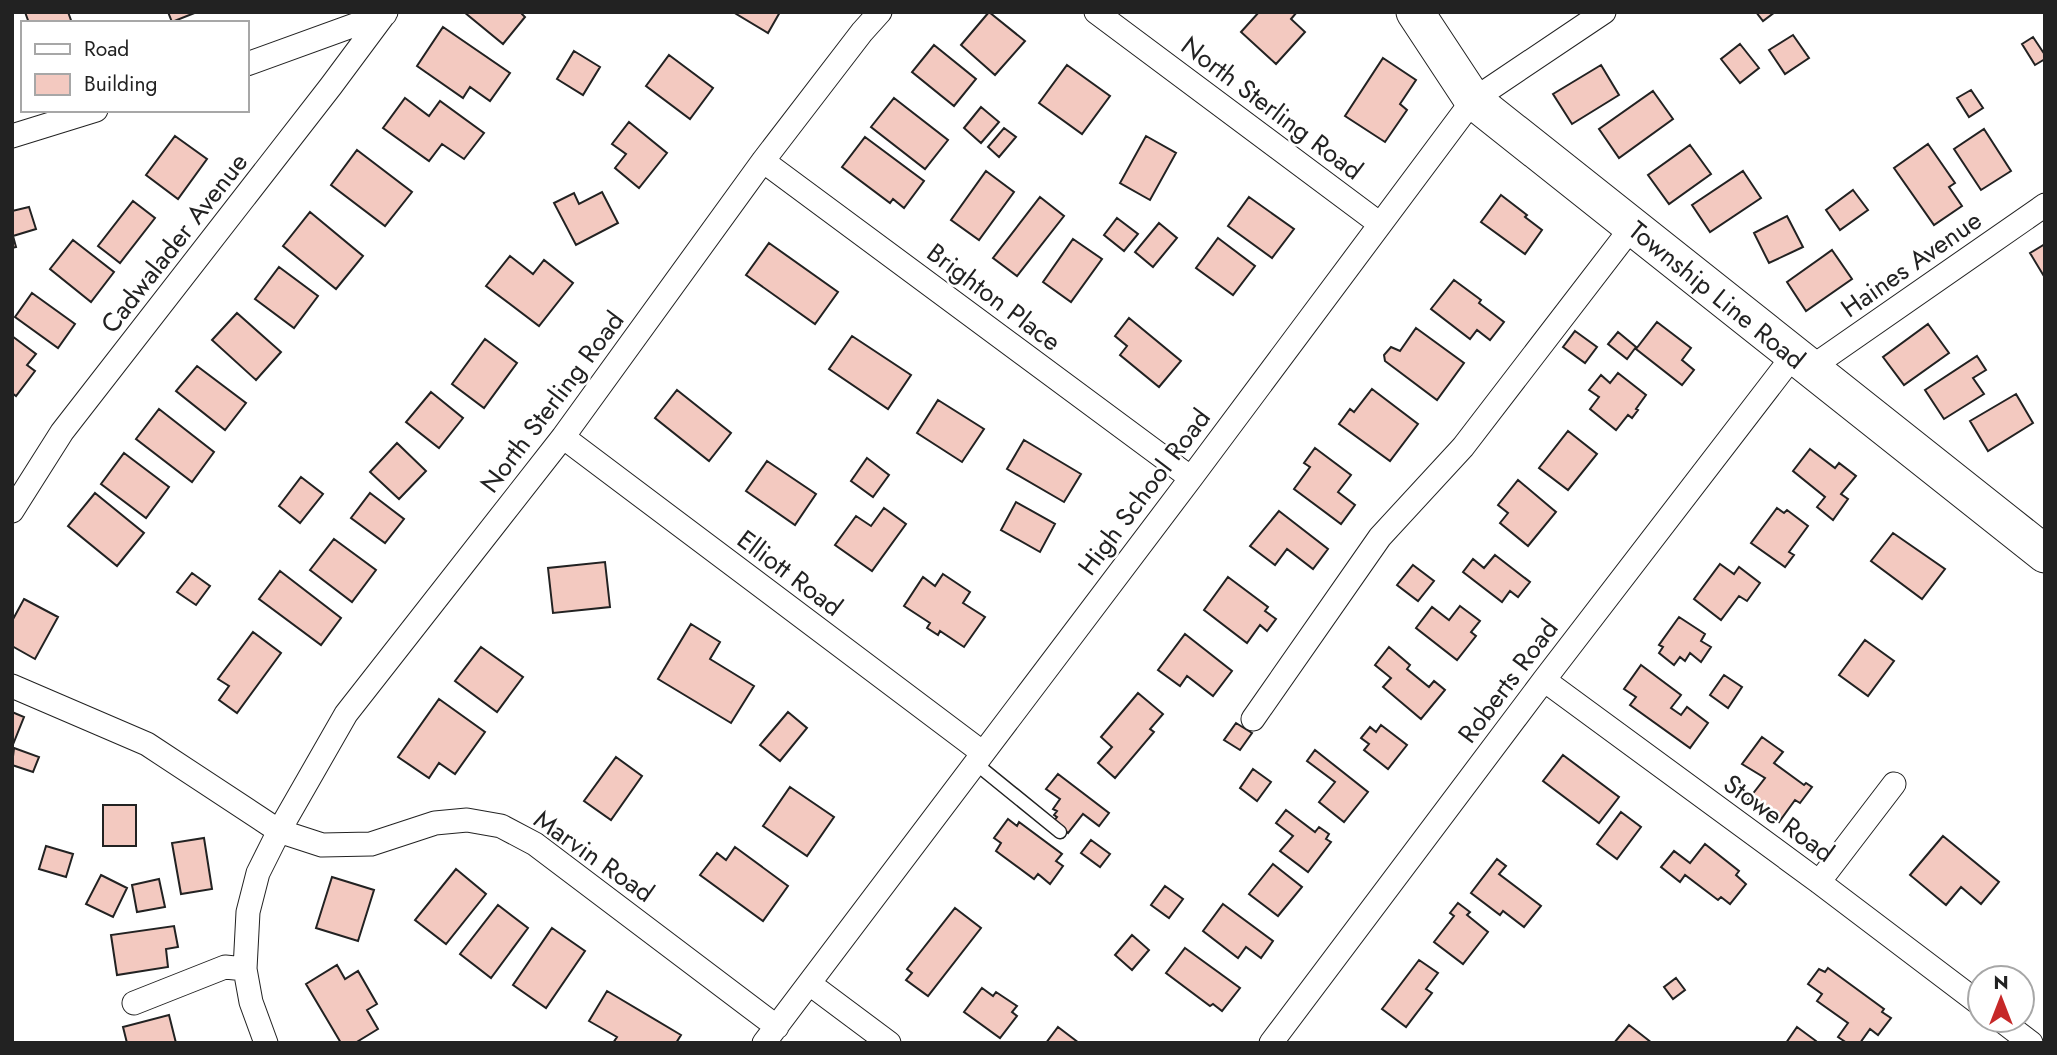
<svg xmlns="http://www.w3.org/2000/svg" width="2057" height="1055" font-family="Jost,sans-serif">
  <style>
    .building { fill: #f3c9c0; stroke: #222; stroke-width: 2 }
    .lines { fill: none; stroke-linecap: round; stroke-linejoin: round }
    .service-casing { stroke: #222; stroke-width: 15 }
    .minor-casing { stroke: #222; stroke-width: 25 }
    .primary-casing { stroke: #222; stroke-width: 39 }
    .service { stroke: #fff; stroke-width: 12 }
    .minor { stroke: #fff; stroke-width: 23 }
    .primary { stroke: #fff; stroke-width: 37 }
    .labels { text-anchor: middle; stroke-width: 5; stroke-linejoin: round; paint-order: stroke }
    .street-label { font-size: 26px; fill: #222; stroke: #fff }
  </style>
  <rect width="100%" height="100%" fill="#fff"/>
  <path class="building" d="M25,12H68L72,23H29Z
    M168,12H197L172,22Z
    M464,12H520L525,17L503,44Z
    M733,12H780L768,33Z
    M989,12L1025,41L995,75L961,45Z
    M1259,12H1297L1291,19L1305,32L1276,64L1241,32Z
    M1756,12H1775L1763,21Z
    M443,27L510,73L490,101L470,87L463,98L417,66Z
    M1793,35L1809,58L1785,74L1769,50Z
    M2033,37L2045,55V59L2035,65L2022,44Z
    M1740,44L1759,68L1740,83L1721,59Z
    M934,45L976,79L954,106L912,72Z
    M574,51L600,67L583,95L557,79Z
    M669,55L713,88L690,119L646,86Z
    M1383,58L1416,80L1400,104L1407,110L1385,142L1345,116Z
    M1067,65L1110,96L1082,134L1039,103Z
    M1601,65L1619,95L1572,124L1553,94Z
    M1971,90L1983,108L1969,117L1957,98Z
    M1653,91L1673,119L1619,158L1599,129Z
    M405,98L429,116L440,101L484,133L464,159L442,144L429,161L383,128Z
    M894,98L948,140L925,169L871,127Z
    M981,107L999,122L981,143L964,128Z
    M629,122L667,153L639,188L615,168L626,154L612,144Z
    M1004,128L1016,137L999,157L988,147Z
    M1984,129L2011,171L1981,190L1954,149Z
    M175,136L207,159L178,199L146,175Z
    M1146,136L1176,153L1150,200L1120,183Z
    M865,137L924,181L904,208L893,199L890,203L842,167Z
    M1928,144L1955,183L1949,187L1962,206L1934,225L1894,168Z
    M1690,145L1711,174L1669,204L1648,175Z
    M357,150L412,192L385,226L331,185Z
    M986,171L1014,192L979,240L951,220Z
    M1743,171L1761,198L1710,232L1692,205Z
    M1853,190L1868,210L1840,230L1826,210Z
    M602,192L618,223L576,245L554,203L574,193L579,204Z
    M1501,195L1527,215L1525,217L1542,230L1525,254L1481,222Z
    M1040,197L1064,216L1017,276L993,258Z
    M1249,197L1294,229L1272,258L1228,226Z
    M133,201L155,218L120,263L98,246Z
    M29,207L36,229L13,236L16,247L12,248V211Z
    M310,212L363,256L336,289L283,246Z
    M1787,216L1803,247L1769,263L1754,233Z
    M1117,218L1138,234L1124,251L1104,235Z
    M1159,223L1177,238L1153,267L1135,252Z
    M1218,238L1255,266L1233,295L1196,268Z
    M1073,239L1102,259L1071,302L1043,282Z
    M73,240L114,272L91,302L50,269Z
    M769,243L838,292L815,324L746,275Z
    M2045,244V278L2030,253Z
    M1832,250L1852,279L1806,311L1787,282Z
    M510,256L533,274L544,260L573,283L539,326L486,286Z
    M279,267L318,296L294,328L255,299Z
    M1454,280L1481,300L1479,303L1504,322L1490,340L1477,330L1470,339L1431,309Z
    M32,293L75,324L58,348L15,317Z
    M237,313L281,352L256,380L212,340Z
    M1129,318L1181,361L1159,387L1120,355L1127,346L1115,336Z
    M1657,322L1691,348L1682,360L1694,370L1682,385L1636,349Z
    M1928,324L1949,353L1904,385L1883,357Z
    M1416,328L1464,363L1437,400L1385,361L1384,355L1391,347L1400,351Z
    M1575,331L1597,347L1585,363L1563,347Z
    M1618,332L1636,347L1627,359L1608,344Z
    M12,336L36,354L27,365L35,371L16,396L12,393Z
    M852,336L911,375L888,409L829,369Z
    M485,339L517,363L484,408L452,384Z
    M1977,356L1986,370L1973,378L1984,394L1944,419L1925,390Z
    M197,366L246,403L225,430L176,391Z
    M1618,373L1646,395L1636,409L1638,410L1632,418L1628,415L1616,430L1590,409L1599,397L1589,390L1601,375L1610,383Z
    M1372,389L1418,424L1390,461L1339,424L1350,409L1354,412Z
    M677,390L731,433L709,461L655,418Z
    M431,392L463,418L439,448L406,422Z
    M2016,394L2033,423L1988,451L1970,421Z
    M938,400L984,429L962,462L917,433Z
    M159,409L214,452L192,482L136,439Z
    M1568,431L1597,454L1568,490L1539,468Z
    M1024,440L1081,474L1064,502L1007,469Z
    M397,443L426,471L399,499L370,472Z
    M1315,448L1351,475L1338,492L1355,505L1341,524L1294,489L1310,467L1304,463Z
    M1810,449L1835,468L1839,463L1856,476L1841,494L1848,499L1833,520L1817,507L1825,497L1793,471Z
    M124,453L169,487L146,518L101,484Z
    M867,458L889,475L873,497L851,481Z
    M767,461L816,494L795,525L746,491Z
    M301,477L323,494L300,523L279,506Z
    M1518,480L1556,512L1528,546L1500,523L1508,513L1498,505Z
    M95,493L144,533L117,566L68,526Z
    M370,493L404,519L385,543L351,518Z
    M1016,502L1055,524L1040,552L1001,530Z
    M884,508L906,524L872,571L835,545L856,516L871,526Z
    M1777,508L1784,513L1787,510L1808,526L1789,552L1794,555L1785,567L1751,543Z
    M1279,511L1328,549L1313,569L1287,549L1275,565L1250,546Z
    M1893,533L1945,569L1922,599L1871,561Z
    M334,539L376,570L352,602L310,570Z
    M1495,555L1530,582L1518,597L1510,591L1502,602L1463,572L1473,559L1484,568Z
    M605,562L610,607L553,613L548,568Z
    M1720,564L1734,574L1739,567L1760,583L1747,601L1739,596L1721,620L1694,599Z
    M1413,565L1434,581L1418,601L1397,585Z
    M280,571L341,618L321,645L259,599Z
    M192,573L210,586L196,605L177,592Z
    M943,574L970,592L963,603L985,617L964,647L940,631L938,635L927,628L930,623L904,606L923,577L935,586Z
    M1228,577L1268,607L1265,611L1276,619L1267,631L1260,625L1247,643L1204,610Z
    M24,599L58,617L35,659L12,646V621Z
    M1460,606L1480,621L1471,632L1476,636L1457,660L1416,628L1432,607L1449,620Z
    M1679,617L1705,634L1701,641L1711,647L1701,662L1690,653L1685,661L1680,657L1674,665L1659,653L1663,647L1659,645Z
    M691,624L720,642L710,659L754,686L731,723L658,679Z
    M253,632L281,653L237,713L219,700L229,686L218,679Z
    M1185,634L1232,671L1213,696L1187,676L1180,686L1158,670Z
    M1865,640L1894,661L1868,696L1839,675Z
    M481,647L523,677L497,712L455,681Z
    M1389,647L1410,665L1407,669L1429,687L1434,681L1445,690L1421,719L1383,687L1391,678L1375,665Z
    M1641,665L1681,695L1671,708L1681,715L1687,707L1708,723L1690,748L1630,705L1636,697L1624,689Z
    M1724,675L1742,687L1728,708L1710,695Z
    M1138,693L1163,714L1150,729L1154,732L1115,778L1098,763L1112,747L1101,737Z
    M439,699L485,732L455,774L439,763L429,778L398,757Z
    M12,712L24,717L12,747Z
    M788,712L807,728L780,761L760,745Z
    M1236,723L1252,733L1240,750L1224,740Z
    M1381,725L1407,745L1388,769L1364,750L1369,744L1361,738L1370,727L1376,732Z
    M1762,737L1783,752L1774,763L1804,785L1806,783L1812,787L1800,803L1795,800L1779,822L1748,800L1765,778L1742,764Z
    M14,748L39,757L33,772L12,765Z
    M1315,750L1368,792L1344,822L1319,802L1335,782L1307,761Z
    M1563,755L1619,797L1599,823L1543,781Z
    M616,757L642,776L611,820L584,801Z
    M1253,769L1271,782L1257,801L1240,788Z
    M1058,774L1109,813L1099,826L1083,814L1068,833L1053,822L1057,817L1054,815L1057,811L1053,809L1060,799L1046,789Z
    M790,787L834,817L807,856L763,826Z
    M103,805H136V846H103Z
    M1286,810L1315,832L1319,827L1329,834L1326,839L1331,842L1308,872L1280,851L1293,836L1276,823Z
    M1621,812L1641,827L1617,859L1597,844Z
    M1008,819L1017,826L1019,822L1062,854L1056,861L1063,866L1050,884L1038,874L1034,879L996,851L1001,843L994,838Z
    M1943,836L1999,882L1981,904L1961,887L1946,905L1910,875Z
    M204,838L212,889L181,894L172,843Z
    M1091,840L1110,854L1100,867L1081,853Z
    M1705,844L1739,871L1736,875L1746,884L1730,904L1721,897L1718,900L1685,875L1680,882L1661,867L1674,851L1690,863Z
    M46,846L73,854L66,877L39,869Z
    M735,847L788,886L763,921L700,875L717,853L726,860Z
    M1497,859L1506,866L1499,874L1541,906L1524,927L1503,911L1500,915L1471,893Z
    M1273,864L1302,887L1278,916L1249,894Z
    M456,869L486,894L446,944L415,920Z
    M101,875L127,888L113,917L86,904Z
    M332,877L374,890L358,941L316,928Z
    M159,879L165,907L137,912L132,885Z
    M1165,886L1183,899L1169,918L1151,905Z
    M1458,903L1470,912L1467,915L1488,932L1463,964L1434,942L1454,916L1450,913Z
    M1223,904L1273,941L1261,958L1246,947L1238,958L1203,931Z
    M498,905L528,928L491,978L460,954Z
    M955,908L981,928L928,996L906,980L912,973L907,969Z
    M174,926L178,947L166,949L168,967L117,975L111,935Z
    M552,928L585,951L546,1008L513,985Z
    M1132,935L1149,950L1132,970L1115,955Z
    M1185,948L1240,988L1222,1011L1213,1004L1210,1006L1166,973Z
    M1419,960L1438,973L1426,989L1432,993L1406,1027L1382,1009Z
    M337,965L345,979L358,971L377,1004L367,1010L378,1029L355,1043H341L306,984Z
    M1828,968L1884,1009L1882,1012L1891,1018L1878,1035L1870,1029L1860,1043H1847L1838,1037L1848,1023L1817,1001L1822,994L1808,984L1819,969L1825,972Z
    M1676,978L1685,990L1673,999L1664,987Z
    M982,988L993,996L996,992L1017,1006L1012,1012L1017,1016L1000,1038L964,1012Z
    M607,991L681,1035L676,1043H613L617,1037L589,1021Z
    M169,1015L176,1043H127L123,1027Z
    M1629,1025L1652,1043H1614Z
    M1058,1027L1079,1043H1046Z
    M1797,1027L1816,1041L1815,1043H1786Z"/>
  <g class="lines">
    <g class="service-casing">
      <path id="service" d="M975,763L1060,832"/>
    </g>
    <g class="minor-casing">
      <path id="minor" d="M1096,12L1380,224
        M247,64L385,14
        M12,136L96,110
        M763,161L1191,478
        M1809,369L2045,205
        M563,437L983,753
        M12,511L62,432L331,86L386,12
        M1544,680L1819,882L1980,1004
        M12,686L147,744L279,831L322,845L371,844L435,823L467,820L501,826L535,844L777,1027
        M1253,719L1380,537L1463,447L1632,227
        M1819,882L1894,784
        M810,984L889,1043
        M134,1003L225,967L245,969
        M2001,1020L2031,1043
        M266,1043L251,1002L245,969L248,912L258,873L279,831L346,714L563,437L763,161L862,32L880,12
        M764,1043L1191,478L1473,100L1604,12
        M1271,1043L1544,680L1793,356"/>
    </g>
    <g class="primary-casing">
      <path id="primary" d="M1415,12L1473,100L2045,554"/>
    </g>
    <use href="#service" class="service"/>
    <use href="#minor" class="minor"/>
    <use href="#primary" class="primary"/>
  </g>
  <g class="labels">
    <g class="street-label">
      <text transform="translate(1272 108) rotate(37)" y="9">North Sterling Road</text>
      <text transform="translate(174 243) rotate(-52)" y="9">Cadwalader Avenue</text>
      <text transform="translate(1911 264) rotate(-35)" y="9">Haines Avenue</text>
      <text transform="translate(1717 295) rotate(39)" y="9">Township Line Road</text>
      <text transform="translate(994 297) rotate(37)" y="9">Brighton Place</text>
      <text transform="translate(552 402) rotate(-53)" y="9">North Sterling Road</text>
      <text transform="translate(1144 492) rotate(-53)" y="9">High School Road</text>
      <text transform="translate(790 573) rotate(37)" y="9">Elliott Road</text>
      <text transform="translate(1508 681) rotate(-53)" y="9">Roberts Road</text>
      <text transform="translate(1779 818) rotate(36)" y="9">Stowe Road</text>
      <text transform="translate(594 856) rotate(35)" y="9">Marvin Road</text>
    </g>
  </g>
  <rect width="2057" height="1055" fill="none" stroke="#222222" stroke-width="28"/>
  <rect x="21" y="21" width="228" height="91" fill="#ffffff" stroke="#a7a7a7" stroke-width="2"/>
  <rect x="35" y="44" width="35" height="10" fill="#ffffff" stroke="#a7a7a7" stroke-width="2"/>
  <text x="84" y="56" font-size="21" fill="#222222">Road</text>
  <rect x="35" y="74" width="35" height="21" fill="#f3c9c0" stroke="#a7a7a7" stroke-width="2"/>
  <text x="84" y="91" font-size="21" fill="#222222">Building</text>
  <g transform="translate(2001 999)"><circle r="33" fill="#ffffff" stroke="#a7a7a7" stroke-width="2"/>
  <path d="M0-5L12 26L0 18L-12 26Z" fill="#c62828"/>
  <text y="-10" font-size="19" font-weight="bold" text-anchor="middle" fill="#222222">N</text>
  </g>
</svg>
